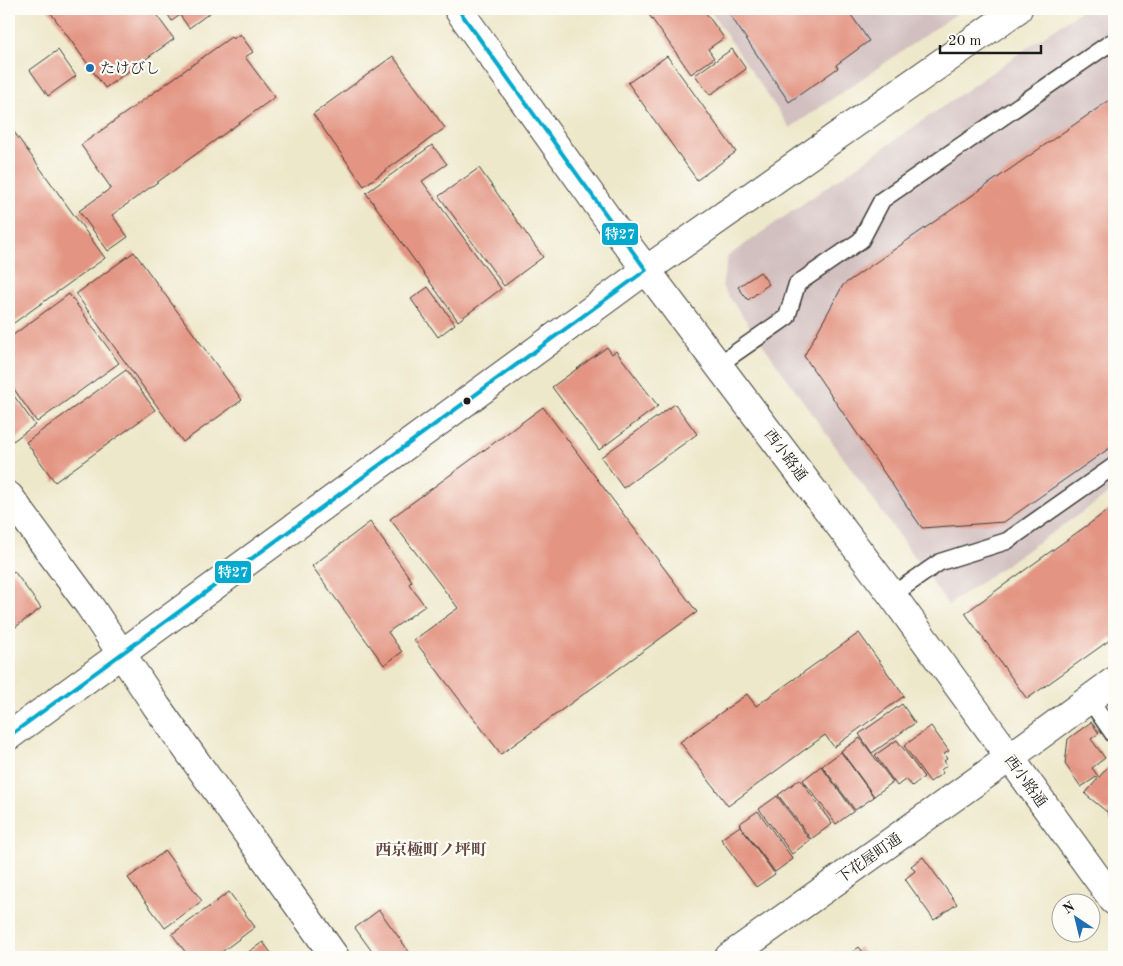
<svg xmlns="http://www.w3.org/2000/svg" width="1123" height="966" font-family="'Old Standard TT','Noto Serif JP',serif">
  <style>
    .industrial { fill: #d2bfc0 }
    .building { fill: #e39482 }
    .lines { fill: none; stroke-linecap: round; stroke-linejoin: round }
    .service-casing { stroke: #3c3b36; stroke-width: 19 }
    .minor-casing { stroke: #3c3b36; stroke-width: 30 }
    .tertiary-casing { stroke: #3c3b36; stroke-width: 30 }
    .service { stroke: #fff; stroke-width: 16 }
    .minor { stroke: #fff; stroke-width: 28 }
    .tertiary { stroke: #fff; stroke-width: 28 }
    .bus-1-casing { stroke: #fdfcf7; stroke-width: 8 }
    .bus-1 { stroke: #00a9ce; stroke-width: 4 }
    .poi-dot { fill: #1f6fb2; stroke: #fdfcf7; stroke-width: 2 }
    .bus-dot { fill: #1c1c1c; stroke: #fdfcf7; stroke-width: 2 }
    .labels { text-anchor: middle; stroke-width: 4.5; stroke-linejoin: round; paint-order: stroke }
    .poi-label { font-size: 15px; fill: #1c1c1c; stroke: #fdfcf7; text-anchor: start }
    .street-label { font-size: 15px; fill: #1c1c1c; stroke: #fdfcf7 }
    .neighbourhood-label { font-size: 16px; font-weight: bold; fill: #624640; stroke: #fdfcf7 }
    .line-badge { stroke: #fdfcf7; stroke-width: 2 }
    .badge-label { font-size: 14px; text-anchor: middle; font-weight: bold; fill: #fff }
  </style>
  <rect width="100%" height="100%" fill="#fdfcf7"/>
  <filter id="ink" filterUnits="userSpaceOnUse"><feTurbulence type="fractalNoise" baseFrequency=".02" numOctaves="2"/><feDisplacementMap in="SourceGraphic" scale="10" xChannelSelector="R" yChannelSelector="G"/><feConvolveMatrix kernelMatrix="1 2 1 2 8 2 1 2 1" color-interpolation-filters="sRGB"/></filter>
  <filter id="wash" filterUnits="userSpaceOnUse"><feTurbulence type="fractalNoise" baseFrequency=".0096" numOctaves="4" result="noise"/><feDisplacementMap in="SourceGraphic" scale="20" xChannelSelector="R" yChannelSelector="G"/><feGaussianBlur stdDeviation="1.12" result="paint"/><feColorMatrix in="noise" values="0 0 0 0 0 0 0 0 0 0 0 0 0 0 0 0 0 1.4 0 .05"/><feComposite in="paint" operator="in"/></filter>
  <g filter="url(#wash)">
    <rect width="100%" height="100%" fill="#eee8cb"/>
    <path class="industrial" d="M709,9H956L959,12L790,128Z
      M1083,9H1114V490L948,605L722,287L728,256Z"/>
    <g id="blocks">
      <path class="building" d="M48,9H152L174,39L105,88Z
        M164,9H215L189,28L180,15L172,21Z
        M645,9H703L724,38L708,49L714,58L691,74Z
        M726,9H770L776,17L789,9H847L869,41L836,65L838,68L789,102Z
        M240,34L253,52L245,57L275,97L112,215L128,237L108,251L79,211L111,188L81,145L231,37L233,39Z
        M732,49L746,69L710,95L695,75Z
        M58,50L76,76L48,96L30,70Z
        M393,56L445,128L364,186L313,114Z
        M667,56L736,152L697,180L628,83Z
        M1114,97V445L1004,522L922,528L804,356L843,285Z
        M9,125L105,258L11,325L9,322Z
        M432,145L447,164L422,181L501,289L458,321L366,193Z
        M479,168L543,257L504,286L439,196Z
        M134,252L242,400L183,442L76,294Z
        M760,272L769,284L748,300L738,287Z
        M428,287L455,324L438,337L411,299Z
        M69,294L119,363L37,422L9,382V338Z
        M607,347L612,354L616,351L658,406L599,450L552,387Z
        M126,370L155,410L55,482L26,442Z
        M9,389L35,425L13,441L9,434Z
        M675,404L697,434L623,488L601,457Z
        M543,407L697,612L501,754L414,640L458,608L390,519Z
        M1114,506V637L1027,699L965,613Z
        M370,522L412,581L409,584L425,606L388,632L402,652L384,665L312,566Z
        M14,571L41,608L9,632V576Z
        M859,633L904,696L834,747L825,735L728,806L680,742L747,694L756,706Z
        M902,704L915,723L872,753L859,734Z
        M1091,722L1099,733L1091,739L1105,758L1092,768L1098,776L1081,787L1065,764L1068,739Z
        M931,726L949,751L944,754L947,759L944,761L947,765L941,770L943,773L930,782L904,746Z
        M860,738L893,782L874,796L841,751Z
        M897,740L924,777L912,786L906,779L897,786L875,755Z
        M841,752L874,797L855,810L822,766Z
        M1111,763L1114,765V804L1107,812L1085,794Z
        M821,766L854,811L836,824L803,780Z
        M800,779L832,824L811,839L778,795Z
        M777,796L810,840L792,854L759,809Z
        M1114,806V822L1107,815Z
        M758,811L793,859L775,872L739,824Z
        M740,826L775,874L756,887L721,839Z
        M165,851L202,901L165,928L128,878Z
        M923,857L957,904L934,920L905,879L915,871L911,866Z
        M229,892L255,927L215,957H189L172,934Z
        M379,910L413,957H376L355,928Z
        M263,942L274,957H241Z
        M859,947L867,957H846Z"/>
    </g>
  </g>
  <g filter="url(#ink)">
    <use href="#blocks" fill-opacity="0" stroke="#3c3b36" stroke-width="1"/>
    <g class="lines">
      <g class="service-casing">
        <path id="service" d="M718,365L787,317L797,284L861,240L882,200L1110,43L1114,48
          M892,595L940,562L1007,541L1114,466
          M1089,699L1114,735"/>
      </g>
      <g class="minor-casing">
        <path id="minor" d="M729,957L1009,758L1114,681"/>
      </g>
      <g class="tertiary-casing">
        <path id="tertiary" d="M458,9L613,226L892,595L1114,901
          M9,496L89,605L157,707L335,957
          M9,736L646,270L1018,9"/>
      </g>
      <use href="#service" class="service"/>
      <use href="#minor" class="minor"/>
      <use href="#tertiary" class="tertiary"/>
      <g class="bus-1-casing">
        <path id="bus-1" d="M9,736L646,270L458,9"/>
      </g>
      <use href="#bus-1" class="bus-1"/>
    </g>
  </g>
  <circle class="poi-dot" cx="90" cy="68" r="5"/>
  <circle class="bus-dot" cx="467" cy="401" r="4.5"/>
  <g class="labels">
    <g class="poi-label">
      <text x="100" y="73">たけびし</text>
    </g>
    <g class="street-label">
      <text transform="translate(786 455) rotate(53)" y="5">西小路通</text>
      <text transform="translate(1026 781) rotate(54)" y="5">西小路通</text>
      <text transform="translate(869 858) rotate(-35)" y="5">下花屋町通</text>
    </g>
    <g class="neighbourhood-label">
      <text x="431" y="855">西京極町ノ坪町</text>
    </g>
  </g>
  <g class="line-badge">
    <rect x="601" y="222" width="38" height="24" rx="5" fill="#00a9ce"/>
    <rect x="214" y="560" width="38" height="24" rx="5" fill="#00a9ce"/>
  </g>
  <g class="badge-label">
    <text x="620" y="239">特27</text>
    <text x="233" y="577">特27</text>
  </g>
  <rect width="1123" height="966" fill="none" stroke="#fdfcf7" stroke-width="30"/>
  <g transform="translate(1076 918) rotate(325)"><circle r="24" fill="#fdfcf7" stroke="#a3a29f"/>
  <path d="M0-4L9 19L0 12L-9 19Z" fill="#1f6fb2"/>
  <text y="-8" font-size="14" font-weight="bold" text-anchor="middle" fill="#1c1c1c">N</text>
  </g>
  <path d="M940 45v8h101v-8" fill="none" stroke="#1c1c1c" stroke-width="2.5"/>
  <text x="948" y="45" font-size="15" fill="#1c1c1c" stroke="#fdfcf7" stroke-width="4" paint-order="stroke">20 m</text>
</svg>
